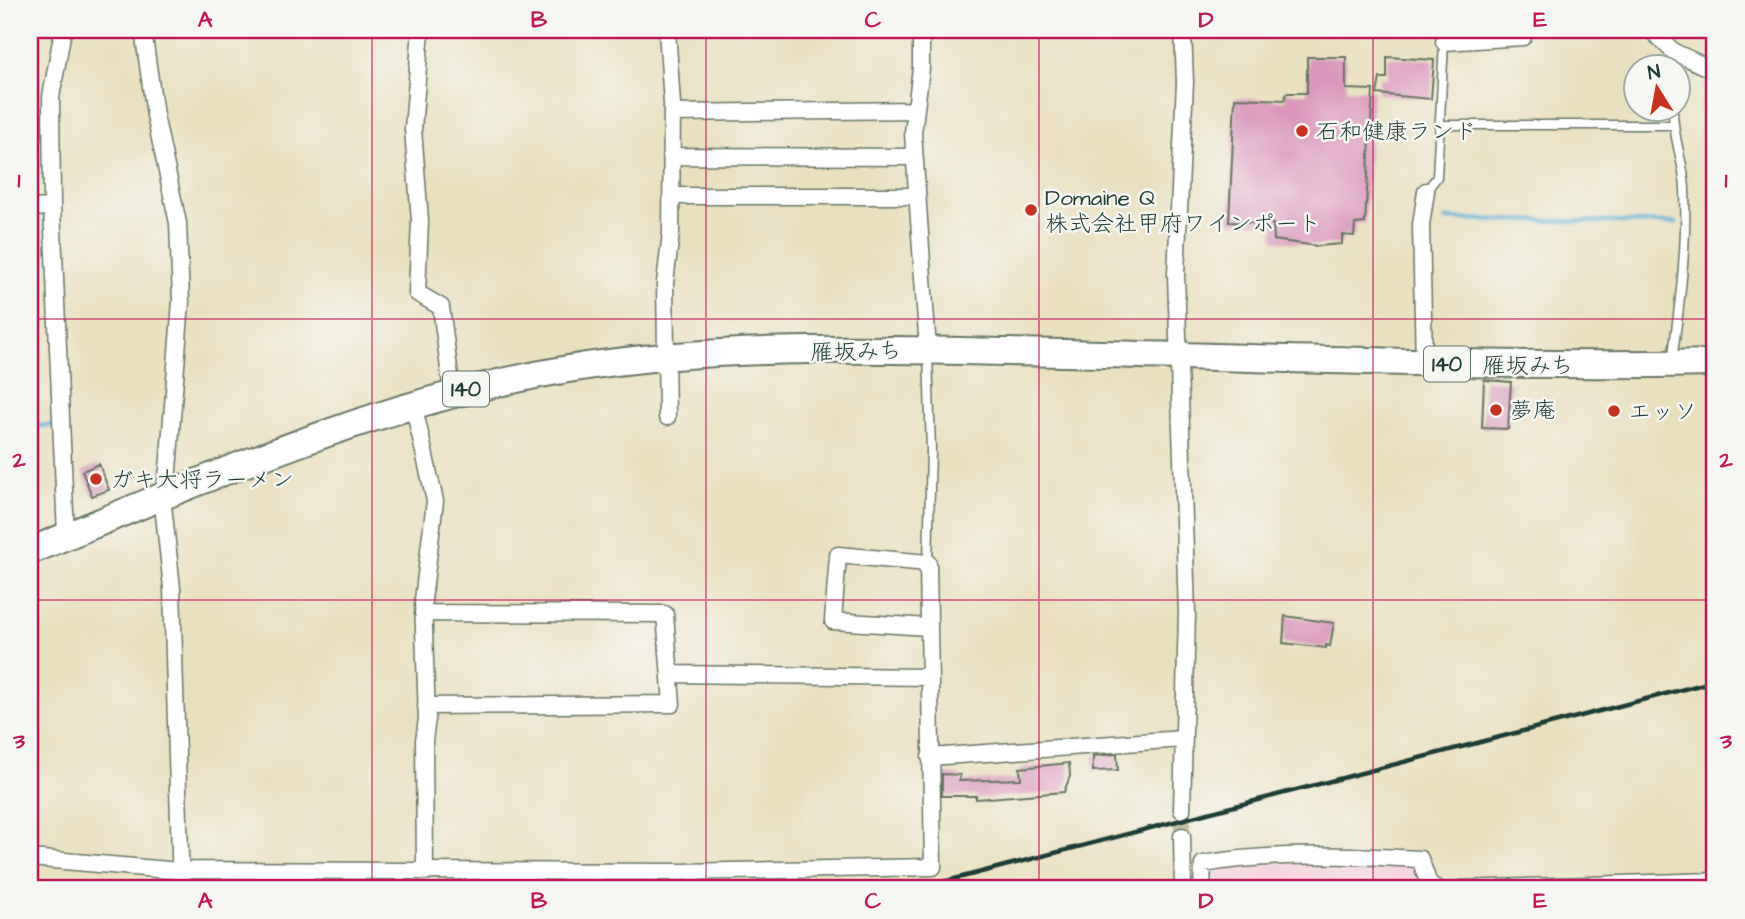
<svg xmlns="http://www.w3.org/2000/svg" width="1745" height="919" font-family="'Architects Daughter','Klee One',sans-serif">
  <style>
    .built { fill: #f4cfdc }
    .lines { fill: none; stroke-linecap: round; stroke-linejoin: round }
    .stream { stroke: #56acd3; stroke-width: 4.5 }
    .building { fill: #da97bb }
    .minor-tunnel { stroke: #c1bfa2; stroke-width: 16; stroke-dasharray: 16 8; stroke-linecap: butt }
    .service-casing { stroke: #667664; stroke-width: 11 }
    .minor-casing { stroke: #667664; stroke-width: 19 }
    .trunk-casing { stroke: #667664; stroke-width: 30 }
    .service { stroke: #fff; stroke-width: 8 }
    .minor { stroke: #fff; stroke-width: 16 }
    .trunk { stroke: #fff; stroke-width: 26 }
    .rail { stroke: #1f3d34; stroke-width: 4.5 }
    .grid { fill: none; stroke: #c2185b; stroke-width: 2; stroke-opacity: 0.55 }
    .poi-dot { fill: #c8321e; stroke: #f6f6f2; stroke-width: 2.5 }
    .labels { text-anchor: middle; stroke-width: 5; stroke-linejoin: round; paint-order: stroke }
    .shield { fill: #f6f6f2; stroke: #60746d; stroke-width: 2 }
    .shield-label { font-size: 21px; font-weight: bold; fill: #1f3d34 }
    .poi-label { font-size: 23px; fill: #1f3d34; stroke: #f6f6f2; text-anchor: start }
    .street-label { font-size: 23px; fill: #1f3d34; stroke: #f6f6f2 }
    .neatline { fill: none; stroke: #c2185b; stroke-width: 2.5 }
    .grid-label { font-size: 23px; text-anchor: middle; font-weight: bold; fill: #c2185b }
  </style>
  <rect width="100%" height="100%" fill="#f6f6f2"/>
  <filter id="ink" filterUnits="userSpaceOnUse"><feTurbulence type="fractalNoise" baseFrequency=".0143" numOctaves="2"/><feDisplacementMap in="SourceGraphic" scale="14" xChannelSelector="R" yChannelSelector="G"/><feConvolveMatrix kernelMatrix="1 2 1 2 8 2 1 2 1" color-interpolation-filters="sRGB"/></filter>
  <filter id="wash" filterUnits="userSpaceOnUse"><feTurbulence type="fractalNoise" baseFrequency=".00686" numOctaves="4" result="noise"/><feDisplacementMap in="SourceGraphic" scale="28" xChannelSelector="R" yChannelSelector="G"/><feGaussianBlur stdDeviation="1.57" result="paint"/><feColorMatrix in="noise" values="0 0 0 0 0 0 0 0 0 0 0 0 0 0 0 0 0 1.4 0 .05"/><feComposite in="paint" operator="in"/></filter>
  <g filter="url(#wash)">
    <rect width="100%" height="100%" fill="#e9e0be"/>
    <path class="built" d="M1420,859L1438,889H1202L1203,864Z"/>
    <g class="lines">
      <path class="stream" d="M1445,219L1676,223
        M30,433L37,426L59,425"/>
    </g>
    <g id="blocks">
      <path class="building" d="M1307,57H1346V89L1373,90L1365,223L1355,224L1354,236L1342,235V244L1317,246L1274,240L1273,224L1229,222L1235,98L1285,100L1286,93H1307Z
        M1387,57L1434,60L1431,99L1377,94L1380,78H1387Z
        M1484,380L1511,382L1508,429L1482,428Z
        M99,464L109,490L92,496L82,471Z
        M1285,616L1334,623L1330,646L1326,645V648L1283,643Z
        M1117,754L1118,770L1093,771V756Z
        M1069,763L1070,776L1064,792L976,799V796H942V774L960,775L959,781L1021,779L1020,768Z
        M523,882H558L559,889H522Z"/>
    </g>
  </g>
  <g filter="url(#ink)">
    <use href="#blocks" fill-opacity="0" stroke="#667664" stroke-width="2"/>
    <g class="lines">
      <path class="minor-tunnel" d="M1182,836V810"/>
      <g class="service-casing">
        <path id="service" d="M1265,33L1272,30
          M1439,125H1673
          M1426,191L1437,177L1444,42L1442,30
          M1672,361C1680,303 1687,247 1685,189C1684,161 1672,136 1673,108
          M928,563L931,451L928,353"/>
      </g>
      <g class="minor-casing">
        <path id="minor" d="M63,30L51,97L52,207L66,536
          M143,30L155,115L178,223L181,301L168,470L162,496L172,588L181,889
          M421,30L413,129L420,221L417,293L441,307L452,392
          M667,30L672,104L671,233L665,283L667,417
          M921,30V68L913,133L928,350
          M1651,30L1674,52L1715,71
          M1444,42L1523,37
          M672,113L915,110
          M671,156L914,157
          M671,196H915
          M30,208L52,207
          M1424,363L1421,225L1426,191
          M413,403L435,501L423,600L427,719L424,740L425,872
          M423,613L665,614L672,704L426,706
          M670,674L929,677
          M930,757L1182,739
          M1182,810L1187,613L1176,274L1185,82L1183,30
          M1182,836L1183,889
          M30,858L168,870L677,872L933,867L928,563L838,555L833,621L928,627
          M1202,889L1203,864C1275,852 1347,855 1420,859L1429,884L1438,889
          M1460,889L1715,881"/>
      </g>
      <g class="trunk-casing">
        <path id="trunk" d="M30,551C206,479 379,401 568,369C712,345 862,349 1008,352C1244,356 1479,368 1715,363"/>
      </g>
      <use href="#service" class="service"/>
      <use href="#minor" class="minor"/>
      <use href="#trunk" class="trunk"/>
      <path class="rail" d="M916,889L1715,681"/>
    </g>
  </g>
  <path class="grid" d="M372,30V889M706,30V889M1039,30V889M1373,30V889M30,319H1715M30,600H1715"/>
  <g class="poi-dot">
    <circle cx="1302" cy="131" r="7"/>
    <circle cx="1031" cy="210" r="7"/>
    <circle cx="1496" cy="410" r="7"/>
    <circle cx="1614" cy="411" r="7"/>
    <circle cx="96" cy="479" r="7"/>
  </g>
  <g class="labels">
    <g class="shield">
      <rect x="1424" y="346.5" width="46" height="35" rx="5"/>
      <rect x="443" y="371.5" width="46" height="35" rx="5"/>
    </g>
    <g class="shield-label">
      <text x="1447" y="371">140</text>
      <text x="466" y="396">140</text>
    </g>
    <g class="poi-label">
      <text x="1316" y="139">石和健康ランド</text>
      <text x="1045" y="205">Domaine Q<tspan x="1045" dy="26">株式会社甲府ワインポート</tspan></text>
      <text x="1510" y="418">夢庵</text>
      <text x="1628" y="419">エッソ</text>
      <text x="110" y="487">ガキ大将ラーメン</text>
    </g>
    <g class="street-label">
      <text transform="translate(856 351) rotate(-1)" y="8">雁坂みち</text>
      <text x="1528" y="373">雁坂みち</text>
    </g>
  </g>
  <rect width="1745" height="919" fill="none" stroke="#f6f6f2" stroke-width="77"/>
  <g transform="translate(1657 88) rotate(349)"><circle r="33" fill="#f6f6f2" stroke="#a0aca6" stroke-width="2"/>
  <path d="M0-5L12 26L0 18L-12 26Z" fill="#c8321e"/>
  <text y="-10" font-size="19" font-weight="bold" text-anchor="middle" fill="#1f3d34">N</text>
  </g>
  <rect x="38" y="38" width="1668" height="842" class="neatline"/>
  <g class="grid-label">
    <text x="205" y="27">A</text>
    <text x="539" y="27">B</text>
    <text x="873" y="27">C</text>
    <text x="1206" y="27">D</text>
    <text x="1540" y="27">E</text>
    <text x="19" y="187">1</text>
    <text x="1726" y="187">1</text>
    <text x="19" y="467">2</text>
    <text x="1726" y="467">2</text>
    <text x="19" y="748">3</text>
    <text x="1726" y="748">3</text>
    <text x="205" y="908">A</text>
    <text x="539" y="908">B</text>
    <text x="873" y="908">C</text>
    <text x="1206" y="908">D</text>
    <text x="1540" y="908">E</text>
  </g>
</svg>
